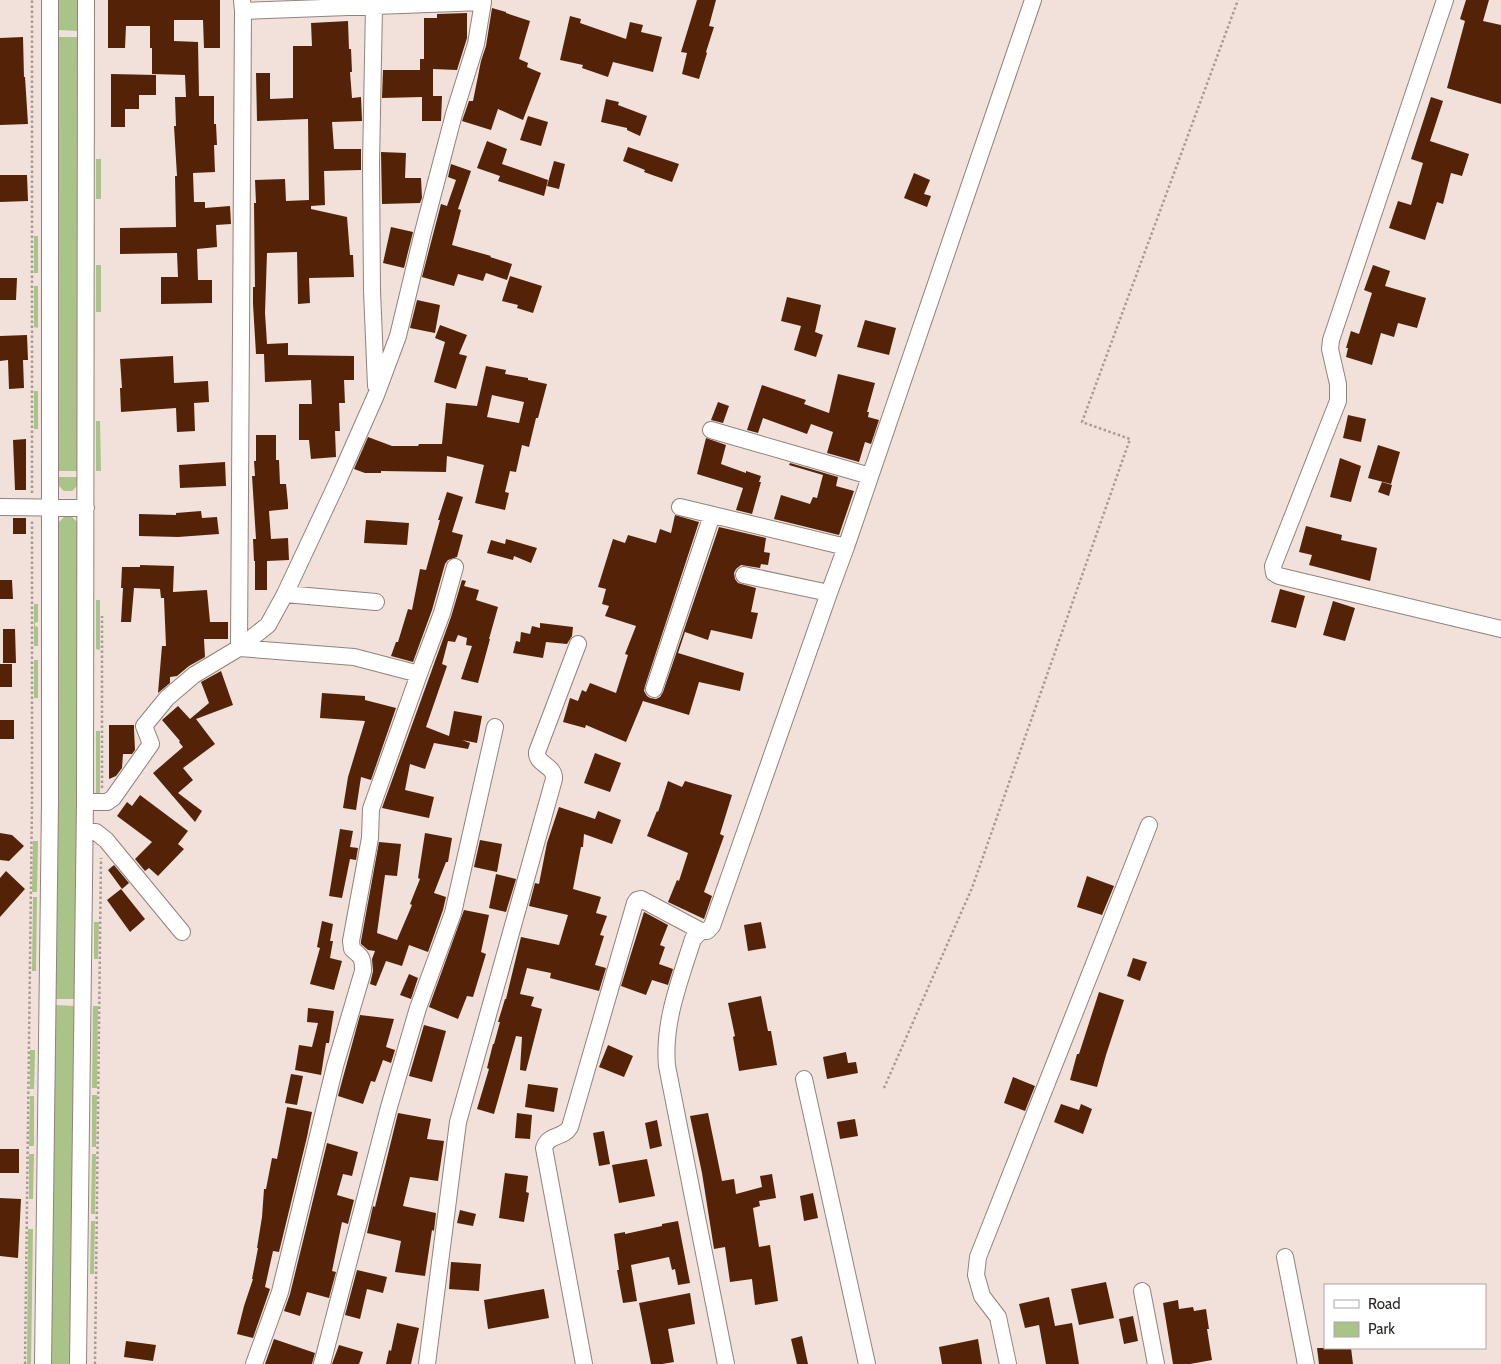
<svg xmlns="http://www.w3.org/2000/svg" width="1501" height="1364" font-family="Cabin,sans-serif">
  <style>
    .green { fill: #aac388 }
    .building { fill: #542307; fill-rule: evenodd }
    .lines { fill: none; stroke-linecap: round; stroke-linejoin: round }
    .street-casing { stroke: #91837c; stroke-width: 18 }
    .path { stroke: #a79b96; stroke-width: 2.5; stroke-dasharray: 2.5 2.5; stroke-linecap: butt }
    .street { stroke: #fff; stroke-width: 16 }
  </style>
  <rect width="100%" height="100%" fill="#f1e1da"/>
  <path class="green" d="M58,0H78V31L58,30Z
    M58,37H78V471H58Z
    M96,159H101V199H96Z
    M34,236H38V273H34Z
    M96,265H101V312H96Z
    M34,286H38V328L34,327Z
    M34,391H38V429H34Z
    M96,421H100L101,471H96Z
    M57,477H78V485L72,491H64L58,485Z
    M68,516L72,517L78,523V802L75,999H55L58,523L64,517Z
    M96,600H100V650L96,649Z
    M34,604H38V622L35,623V626L38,627V646H34Z
    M34,660H38V698H34Z
    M96,731H100V798L96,799Z
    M33,841H38L37,892H32Z
    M33,897H37L36,971H32Z
    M94,922H99L98,959H94Z
    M55,1005L75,1006L71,1364H50Z
    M93,1006H98L97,1088H92Z
    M30,1050H35L34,1089H30Z
    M92,1095H97L96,1147H92Z
    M30,1096H34V1146H29Z
    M29,1154H34L33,1199H29Z
    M92,1154H96L95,1214H91Z
    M91,1221H95L94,1274H90Z
    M28,1229H33L31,1364H27Z"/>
  <path class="building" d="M108,0H220V48H204L203,20H174V41L198,42L199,96H214V124H216L217,145H214L215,172L193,173L194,202H205V208L230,206L231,224L216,225L217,247L197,249L198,280H212V303L161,304V277H178L177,253L120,254V228L176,227L175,176H177L174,126H176L175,97H186L185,75L152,74V48H150V26H126L125,48H108Z
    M697,0H716L709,26L714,27L706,52L707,53L699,79L682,74L687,53L681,52Z
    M1466,0H1489L1483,21L1501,25V104L1447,88L1465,21L1460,19Z
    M492,8L506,12V13L530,21L519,59L528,63L527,67L541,73L523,120L498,109L491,130L462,121L469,101H473L481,61L486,46Z
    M467,13V38L457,70L433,69V96H442L441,121H422V97L382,98L383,70H420V59H424V18H437V14Z
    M570,16L581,19L580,23L626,39L630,22L643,25L641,32L662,37L653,72L613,62L608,77L582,68L583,65L560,60Z
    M348,21L349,49H351L352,72H350L352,98L361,97L362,121L332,122L334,149H361V170L324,171L325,205L311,206V209L347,217L350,255H353L354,277L309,278L310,303L298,304L297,252L267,253L265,313L267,344L288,343V355L354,356V380H344L345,403H339L340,431H335L336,457L311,459L309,440H299V404H312L311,380L265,382L264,354H256L253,304V287H255L254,203H256L255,180L285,179L286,201L309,200L308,119L257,121L256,73H270V99L293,98V46H312L311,23Z
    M23,37L24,77H25L28,124L0,125V38Z
    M111,74L156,75V95H139V109H125V127H111Z
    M1431,97L1443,101L1430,141L1469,154L1462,176L1451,173L1443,204L1437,202L1425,240L1389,228L1398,201L1411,205L1423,163L1411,159Z
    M606,99L619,102L618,105L647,116L640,136L627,130V128L601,122Z
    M528,116L548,122L541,146L520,140Z
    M487,141L507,149L502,164L548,180L544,196L498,181L500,176L477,168Z
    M628,147L679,164L672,182L644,172L645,170L623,161Z
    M381,152L406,153L405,178H421L422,198L420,203L382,204Z
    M554,161L565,164L559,189L547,186Z
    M451,164L471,171L458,209L461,210L452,245L491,256L490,257L512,264L507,280L486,273L483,281L458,274L454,286L422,277L441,204L447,206L456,180L448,177Z
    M914,173L930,180L924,194L931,196L927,207L904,198Z
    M0,175H27L28,201L0,202Z
    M391,227L413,232L404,268L383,263Z
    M1373,265L1390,271L1385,286L1426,298L1417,328L1398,323L1394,337L1381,333L1372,365L1346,357L1348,348H1346L1351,331L1359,334L1372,293L1364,290Z
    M510,276L542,286L533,313L517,308L518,305L502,301Z
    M0,278H17L16,300H0Z
    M787,297L821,305L815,332L823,335L816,357L794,350L801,326L781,321Z
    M417,300L440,305L435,333L410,328Z
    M865,320L896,328L889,355L857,347Z
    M440,325L467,335L459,354L467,356L456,389L434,382L445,342L435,338Z
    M27,335L28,360H23L24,388L9,389L8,360L0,361V336Z
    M173,356L174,383L208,381L209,402L194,403L195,431L177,432L176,408L121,412L120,388H122L120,359Z
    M486,366L506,370L505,374L528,378V380L547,384L538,418H536L529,447L522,445L516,472L510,471L505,492L509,493L505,510L475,503L484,465L447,456L446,472L381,471V473H365L354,469L368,437L392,446H418L419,444H442L446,403L477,406ZM492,395L524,402L519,423L487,417Z
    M838,374L875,383L867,412H869L868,417L879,420L871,444L865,442L859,462L827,453L833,432L811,424L807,434L763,418L758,433L747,430L762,385L806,400L804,404L829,413Z
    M718,402L729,406L723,423L711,420Z
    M1348,415L1366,419L1361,442L1343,438Z
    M256,435H276V460H279L280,484H286L288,504V509L269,511L271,539L288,538L289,560L267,561V590H255V561H254L253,539H256L252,476H255L254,461H256Z
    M706,438L726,445L721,464L746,473V471L761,476L759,482H761L752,514L736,510L743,488L697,474Z
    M26,439V490H15L13,440Z
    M1378,445L1400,452L1391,484L1368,478Z
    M1340,458L1361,466L1351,502L1330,497Z
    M225,462L226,486L180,488L179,465Z
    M790,463L838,477L836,486L854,491L839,535L774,519L781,495L810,504L813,497L817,498L823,475L789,465Z
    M1382,482L1392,485L1389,496L1378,492Z
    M447,492L463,497L452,532L463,535L457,557L448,560L445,564L432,610L413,662L391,656L396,642H398L408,609L412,610L420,569L426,570L440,520H438Z
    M201,511L202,518L217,517L219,534L178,537L139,536V514L176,515V513Z
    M675,515L699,522L645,686L644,691L647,696L650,698L656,699L660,697L663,692L719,527L766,538L764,552L770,553L768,565L761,564L760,568L741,565L736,569L734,573L735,579L738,583L756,588L751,612L758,613L752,639L711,630L708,640L685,632L678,653L744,673L740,691L699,682L689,715L643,701L626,742L586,725L585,728L563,722L570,698L578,701L582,690L586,692L590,683L616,693L628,655L625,654L636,626L605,616L609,606L602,604L606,589L598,587L613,539L625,543L628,535L656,543L660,529L671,533Z
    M13,518H26V534H13Z
    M366,520L409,523L407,545L364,543Z
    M1306,526L1342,535L1341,540L1377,548L1370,581L1309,565L1312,555L1299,552Z
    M506,539L537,548L531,563L514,556L513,560L487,553L491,540L505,544Z
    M140,565L174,566L173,592L207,590L210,622H228V639H204L205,657L189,666L177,676L170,677V683L158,693L162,646H166L164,598H161L160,589L134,588L131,622H121L123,588H121L122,567H140Z
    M0,580H12L13,599H0Z
    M462,580L466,581L464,586L479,590L476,600L498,607L489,639H490L478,683L461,679L472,646L466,645L467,638L458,635L455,642L448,641L442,664L447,666L426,727L449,736L454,711L482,716L477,743L462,740L470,743L468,749L434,743L425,769L410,764L405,790L434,797L429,818L382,808L451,617Z
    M1280,589L1305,596L1296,628L1271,622Z
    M1333,601L1355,608L1345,641L1323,635Z
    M540,623L573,627L572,636L567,644L546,642L543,658L513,653L516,641L520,642L521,632L530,634L532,626L540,628Z
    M3,629H15L16,663H3Z
    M0,664H12V687H0Z
    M221,671L233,705L196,719L215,744L183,768L193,780L178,793L202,811L195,822L153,773L183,747L179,742L180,741L162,720L178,706L190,719L209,703L201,682Z
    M322,693L365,696V700L396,708L371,780L361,777L356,810L343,808L348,777L365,721L320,718Z
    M0,720H14V739H0Z
    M109,725H134V729L135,750L132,754H123L122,768L116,776L109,779Z
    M595,753L621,763L610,792L584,783Z
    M668,781L682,787L685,781L732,795L720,834L724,836L704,892L712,896L704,919L668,902L677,880L679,881L688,853L647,836L657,811L658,812Z
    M140,795L188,831L178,844L184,849L158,876L149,868L145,871L135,859L152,842L117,816L127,802L132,806Z
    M559,807L595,819L598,811L621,820L612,844L584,834L583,847H581L573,889L601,897L596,913L607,916L600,935L604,936L595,965L606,968L599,991L550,978L551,973L527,968L520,994L534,997L531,1006L542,1009L526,1071L520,1070L522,1037L516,1036L494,1114L477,1109L489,1069L487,1068L493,1044H494L500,1022H498L505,999H506L521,937L559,945L568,915L529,906L535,883L539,884L547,843Z
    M340,829L353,831L350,847L358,848L356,860L350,859L342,898L329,896Z
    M0,833L12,835L24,846L9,861L0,860Z
    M425,833L452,838L448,862H446L434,893L446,897L443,910L428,952L409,945L402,966L386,961L376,986L370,984L373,971L372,959L375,951L368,950L361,944V941L379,842L401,844L397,876L385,875L377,933L397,940L412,905L410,904L420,879L418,878Z
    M480,840L502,844L497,872L474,867Z
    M114,865L129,883L122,889L108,870Z
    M6,871L25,889L0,917V878Z
    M496,874L516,879L506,912L489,908Z
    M1087,876L1114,886L1102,915L1077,907Z
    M121,889L145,919L130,932L107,900Z
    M464,910L489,915L481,952L486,954L473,997L467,996L458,1019L429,1007Z
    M644,912L668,925L660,945L665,947L659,964L673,969L668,985L652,980L646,995L621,986Z
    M322,921L333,924L330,941H333L330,958L342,961L334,990L310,984L320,948L317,947Z
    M761,922L766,948L748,951L744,925Z
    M1133,958L1147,962L1140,981L1127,976Z
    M409,974L418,978L411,999L400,995Z
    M1099,992L1124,1000L1106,1055L1097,1087L1070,1080L1077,1054H1079Z
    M761,996L768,1031H771L777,1065L739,1071L733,1037L735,1036L728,1003Z
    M308,1008L334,1011L329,1043H326L321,1075L295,1070L299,1045L312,1047L318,1023L307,1022Z
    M360,1015L394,1019L386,1047L395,1050L391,1063L383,1060L375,1082L371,1081L363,1104L338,1096Z
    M424,1025L446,1031L432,1082L409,1076Z
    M608,1045L633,1056L624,1077L599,1067Z
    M846,1052L848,1063L856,1062L858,1073L827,1079L823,1057Z
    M291,1074L303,1076L297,1105L285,1103Z
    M1013,1077L1035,1086L1025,1111L1004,1103Z
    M528,1084L558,1088L554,1112L525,1107Z
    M1061,1104L1079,1110L1081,1104L1092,1109L1083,1134L1054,1122Z
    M287,1107L312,1112L307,1137L279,1252L273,1251L265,1287L270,1289L253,1338L237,1334L244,1306L253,1279H252L258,1248H257L262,1217L264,1189H266L272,1158L277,1159Z
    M398,1113L431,1119L427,1139L444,1141L438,1181L410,1177L403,1206L436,1213L434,1231L432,1230L425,1276L395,1272L401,1241L367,1233L373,1206L375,1207Z
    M517,1113L532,1115L530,1139L515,1138Z
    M708,1113L722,1181L734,1179L736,1194L762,1187L760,1176L772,1174L776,1198L759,1201L760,1206L753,1208L759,1247L770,1245L778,1301L755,1305L752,1279L730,1282L725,1247L714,1249L702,1173L690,1116Z
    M855,1119L858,1136L840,1139L837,1122Z
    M657,1120L662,1146L650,1149L645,1123Z
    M604,1131L610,1164L599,1166L593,1133Z
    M327,1143L358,1152L352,1176L343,1174L337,1195L354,1200L348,1224L342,1222L332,1271L336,1272L329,1298L307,1292L300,1316L284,1311L290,1294Z
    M0,1149H19V1173H0Z
    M647,1159L655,1196L619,1203L612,1165Z
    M505,1173L528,1176L526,1192L529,1193L524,1222L499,1218Z
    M813,1193L818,1218L804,1221L800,1196Z
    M0,1198L21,1199L18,1258L0,1256Z
    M460,1210L476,1214L473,1226L457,1223Z
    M678,1221L690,1283L678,1285L675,1269L672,1270L669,1257L631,1265L637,1301L623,1303L617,1270H619L614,1234L625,1232V1234L662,1226V1224Z
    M451,1262L481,1264L479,1291L449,1289Z
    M357,1270L387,1277L383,1293L367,1289L360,1319L345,1315Z
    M1106,1282L1114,1318L1079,1325L1071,1289Z
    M544,1289L549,1318L488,1329L484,1300Z
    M690,1293L695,1324L668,1329L674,1362L662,1364H651L639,1303Z
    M1049,1297L1055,1326L1072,1323L1079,1364H1046L1039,1325L1025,1328L1019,1304Z
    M1178,1300L1179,1309L1193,1307L1194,1311L1206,1309L1209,1329H1207L1212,1360L1190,1364H1173L1163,1303Z
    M1133,1316L1138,1341L1124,1344L1119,1319Z
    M397,1323L419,1328L411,1364H386L389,1350L391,1351Z
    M802,1336L808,1364H797L791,1339Z
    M274,1339L315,1353L312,1364H265Z
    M978,1339L982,1364H942L939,1347Z
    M126,1341L156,1345L153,1361L124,1357Z
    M339,1345L363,1352L359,1364H332Z
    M1317,1348H1351L1353,1364H1319Z"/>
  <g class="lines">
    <g class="street-casing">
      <path id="street" d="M1445,0L1331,340L1330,349L1338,384V401L1273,566L1274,573L1279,576L1501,629
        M374,6L371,164L372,291L376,386
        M711,430L870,476
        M0,507L86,508
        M680,507L846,547
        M744,575L829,593
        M285,594L376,602
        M239,648L243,11L242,0
        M239,648L354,657L419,674
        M654,689L712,515
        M85,802H107L113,798L151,744L144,726L167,698L194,675L239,648L268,625L285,594L338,481L376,395L398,336L423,232L454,114L476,44L483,2L243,11
        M85,832H96L106,840L182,932
        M804,1079L867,1364
        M1285,1257L1306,1364
        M1142,1291L1156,1364
        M43,1364L50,802V0
        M78,1364L85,802L86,0
        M254,1364L280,1292L335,1066L363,971C363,958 362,957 352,949L351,941L370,838L371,809L419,674L442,613L455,567
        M322,1364L389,1107L418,1008L453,913L495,727
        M427,1364L458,1122L554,779C555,765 536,765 537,752L578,644
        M584,1364L544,1148C549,1133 563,1139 570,1127L635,903L637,900L641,899L701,931
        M726,1364L667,1066C663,1022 680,980 693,939L701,931H707L712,926L829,593L846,547L1033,0
        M1008,1364L998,1317L982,1296L976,1275L978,1257L1149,825"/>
    </g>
    <path class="path" d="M32,493V0
      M102,788V616
      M884,1088L972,888L1130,439L1082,422L1238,0
      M25,1364L32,802V521
      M95,1364L101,858"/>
    <use href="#street" class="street"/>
  </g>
  <rect x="1324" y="1284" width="162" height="65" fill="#ffffff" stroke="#aba9a7"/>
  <rect x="1334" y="1300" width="25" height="8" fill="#ffffff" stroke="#aba9a7"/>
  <text x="1368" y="1309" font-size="15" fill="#2d2724">Road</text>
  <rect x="1334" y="1322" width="25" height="15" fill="#aac388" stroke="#aba9a7"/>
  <text x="1368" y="1334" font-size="15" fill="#2d2724">Park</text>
</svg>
